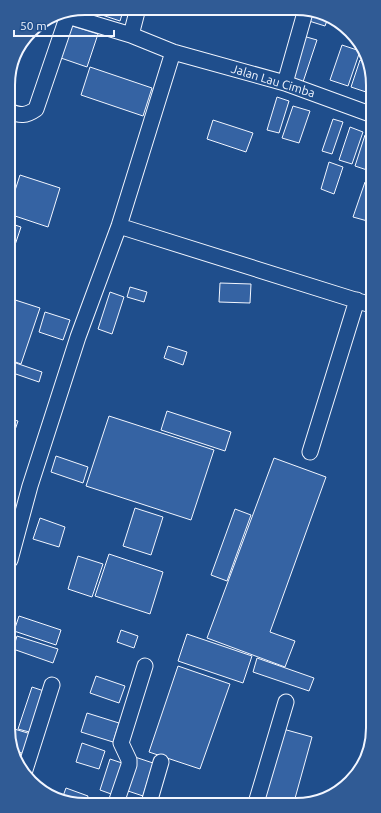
<svg xmlns="http://www.w3.org/2000/svg" width="381" height="813" font-family="Ubuntu,sans-serif">
  <style>
    .building { fill: #3563a3; stroke: #f2f6ff }
    .lines { fill: none; stroke-linecap: round; stroke-linejoin: round }
    .minor-casing { stroke: #f2f6ff; stroke-width: 17 }
    .minor { stroke: #1f4e8c; stroke-width: 15 }
    .labels { text-anchor: middle; stroke-width: 3; stroke-linejoin: round; paint-order: stroke }
    .street-label { font-size: 12px; fill: #f2f6ff; stroke: #1f4e8c }
    .rim { fill: none; stroke: #f2f6ff; stroke-width: 2 }
  </style>
  <rect width="100%" height="100%" fill="#1f4e8c"/>
  <path class="building" d="M88,8H124L120,21L87,10Z
    M312,10L328,18L325,26L309,21Z
    M69,25L98,34L87,67L58,57Z
    M303,36L317,40L303,82L289,78Z
    M342,45L360,51L348,86L330,80Z
    M360,60L370,65V78L366,92L351,87Z
    M90,67L152,88L143,116L81,95Z
    M277,97L289,101L279,133L267,130Z
    M293,106L310,111L299,143L282,138Z
    M333,119L343,122L332,154L322,151Z
    M213,120L253,133L246,152L207,139Z
    M350,127L363,132L352,164L339,160Z
    M365,135L371,136L370,171L355,166Z
    M329,162L343,167L334,194L321,189Z
    M20,175L60,188L48,227L9,214V209Z
    M365,182L371,184V222L353,217Z
    M9,223L21,227L9,263Z
    M220,283L251,284L250,303L219,302Z
    M130,287L147,292L144,302L127,297Z
    M110,292L124,297L112,334L98,329Z
    M9,298L40,308L21,364L10,360Z
    M45,312L70,320L63,340L39,332Z
    M168,346L187,352L183,365L164,358Z
    M10,361L42,372L39,382L10,372Z
    M167,411L231,432L225,451L161,430Z
    M109,416L214,450L191,520L86,486Z
    M10,419L18,421L10,445Z
    M56,456L88,467L83,483L51,472Z
    M274,458L326,477L270,632L295,641L285,667L207,638Z
    M135,508L163,517L151,555L123,546Z
    M235,509L251,515L227,581L211,575Z
    M40,518L65,527L59,547L33,539Z
    M109,554L163,572L150,614L95,596Z
    M78,556L103,564L92,597L68,589Z
    M19,616L61,630L56,645L14,631Z
    M121,630L138,636L134,648L117,642Z
    M187,634L252,656L243,683L178,661Z
    M17,636L58,649L53,663L13,649Z
    M257,658L314,678L309,691L253,672Z
    M178,666L230,684L200,769L149,752Z
    M96,676L125,686L119,703L90,693Z
    M32,687L47,692L33,733L18,729Z
    M87,713L119,723L113,742L81,732Z
    M11,728L31,734L25,754L12,750L11,748Z
    M283,729L312,737L294,802L262,803Z
    M82,743L105,751L99,769L76,762Z
    M135,757L153,763L143,796L125,790Z
    M110,759L125,764L114,795L100,790Z
    M66,788L88,796L86,803L70,804L62,799Z"/>
  <g class="lines">
    <g class="minor-casing">
      <path id="minor" d="M68,14L71,17L131,35L173,52L285,83L370,114
        M131,35L138,8
        M285,83L306,9
        M9,111C20,116 26,116 36,109L68,15
        M119,226L371,305
        M310,452L357,300
        M10,560L30,486L78,337L119,226L173,52
        M25,770L52,685
        M116,803L129,765V760L121,743L145,666
        M149,803L161,762
        M256,803L286,702"/>
    </g>
    <use href="#minor" class="minor"/>
  </g>
  <g class="labels">
    <g class="street-label">
      <text transform="translate(273 81) rotate(17)" y="4">Jalan Lau Cimba</text>
    </g>
  </g>
  <path d="M0 0H381V813H0ZM85 15H296A70 70 0 0 1 366 85V728A70 70 0 0 1 296 798H85A70 70 0 0 1 15 728V85A70 70 0 0 1 85 15Z" fill="#305b95" fill-rule="evenodd"/>
  <path class="rim" d="M85 15H296A70 70 0 0 1 366 85V728A70 70 0 0 1 296 798H85A70 70 0 0 1 15 728V85A70 70 0 0 1 85 15Z"/>
  <path d="M14 30v6h100v-6" fill="none" stroke="#f2f6ff" stroke-width="2"/>
  <text x="20" y="30" font-size="12" fill="#f2f6ff" stroke="#1f4e8c" stroke-width="3" paint-order="stroke">50 m</text>
</svg>
